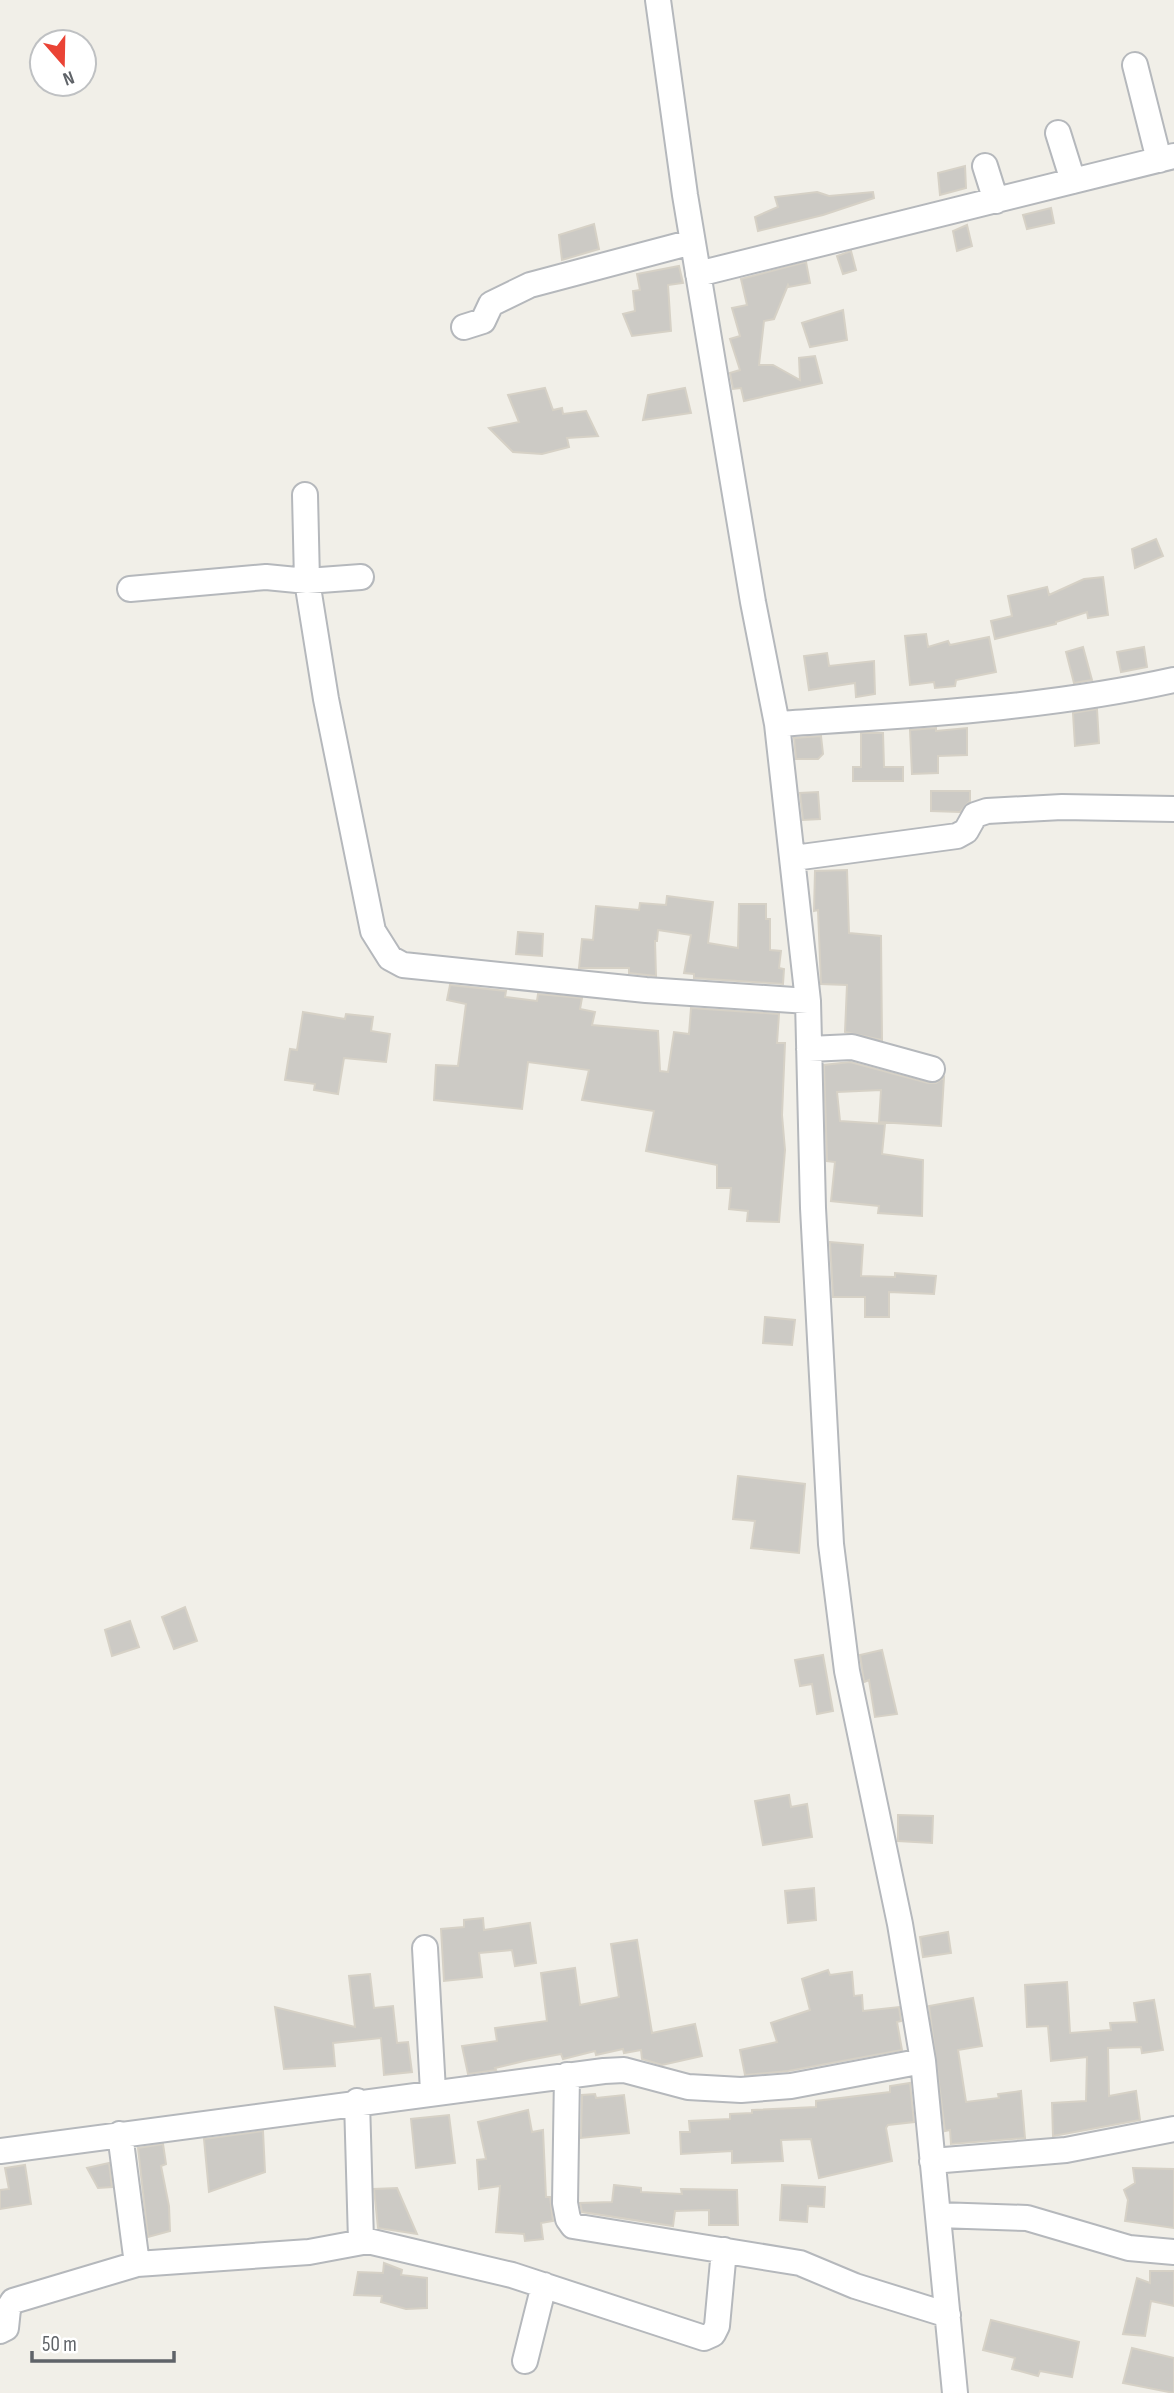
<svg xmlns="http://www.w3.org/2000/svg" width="1174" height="2393" font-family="'Sofia Sans Condensed',sans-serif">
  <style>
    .building { fill: #cccac5; stroke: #d6d1c6; stroke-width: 2 }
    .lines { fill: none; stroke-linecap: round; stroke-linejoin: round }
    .minor-casing { stroke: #b5b8bc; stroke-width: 28 }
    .minor { stroke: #fff; stroke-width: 24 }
  </style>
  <rect width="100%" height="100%" fill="#f1efe8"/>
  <path class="building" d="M965,166L966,188L940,195L938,173Z
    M817,192L829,196L873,192L874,198L823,215L758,231L755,217L778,207L775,197Z
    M1051,208L1054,223L1027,229L1023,215Z
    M594,224L599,249L562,260L559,235Z
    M967,225L972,246L957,251L953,231Z
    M851,251L856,270L843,274L837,256Z
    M806,262L810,283L789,287L788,285L774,319L764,321L759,365H773L800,380L799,358L815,356L822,383L744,401L741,388L733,389L730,373L740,370L730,339L740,336L732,308L747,305L741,279Z
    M679,266L683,283L668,285L671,331L632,336L623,314L635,311L633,291L640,290L637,274Z
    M843,310L847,340L810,347L802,323Z
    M545,388L553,410L562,408L563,414L586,411L598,436L567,438L569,447L542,454L513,452L489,428L519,422L508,395Z
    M685,388L691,413L643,420L648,395Z
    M1156,539L1163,556L1135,568L1132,549Z
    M1103,577L1108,615L1088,618L1087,612L1056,622V624L995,639L991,621L1012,616L1008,596L1047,587L1049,595L1084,579Z
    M926,634L928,647L948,641L950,645L989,637L996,672L956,680L955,686L935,688L934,682L910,685L905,636Z
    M1083,647L1092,680L1074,683L1066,652Z
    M1144,647L1147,667L1121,672L1117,652Z
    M827,653L829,666L874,661L875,694L856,697L855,683L809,690L804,656Z
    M1097,709L1099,743L1075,746L1073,713Z
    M936,728V731L967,728V755L938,756V773L912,774L910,730Z
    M861,733H883L884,767H903V781H853V767H861Z
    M821,736L823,754L818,759H796L794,738Z
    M931,791H970V801L960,812L931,811Z
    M818,792L820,819L803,820L800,793Z
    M847,870L849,933L881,936L882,1040L845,1032L847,985L821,984L818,910L814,911L815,871Z
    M667,896L713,902L708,943L738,948L739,904H766V919H770V950L781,951L779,968L784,969L783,984L694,978V974L684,973L691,935L658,930L657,941H655L656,976L629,973V968H579L582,939L593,940L596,906L639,910L640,903L666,905Z
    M518,932L543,934L542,956L516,954Z
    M450,985L506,991L505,997L537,1001L538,994L582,998L580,1009L595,1012L592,1025L658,1031L660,1071L668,1072L674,1032L689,1034L691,1008L779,1014L777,1043H785L782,1115L785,1150L779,1222L747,1221L748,1211L729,1209L731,1188H717V1165L646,1151L654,1111L582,1100L589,1070L528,1062L522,1109L434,1100L436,1065L458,1066L466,1004L447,1000Z
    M303,1012L345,1019L346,1014L373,1017L371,1031L390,1034L386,1062L344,1058L338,1094L314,1090L315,1084L285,1080L290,1049L297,1050Z
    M850,1062L928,1083H936L944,1077L941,1126L879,1122L881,1090L837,1092L840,1121L885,1124L882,1154L923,1160L922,1216L878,1213L879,1206L831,1201L835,1162L827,1161L824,1065Z
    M830,1242L863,1245L861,1276L895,1277V1273L936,1276L934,1294L889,1292V1317H865V1297H833Z
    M765,1317L795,1320L792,1345L763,1343Z
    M738,1476L805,1484L799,1553L751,1548L755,1521L733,1519Z
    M185,1607L197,1641L174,1649L162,1617Z
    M130,1621L139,1647L112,1656L105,1630Z
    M882,1650L897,1714L875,1717L869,1680L864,1682L860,1655Z
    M823,1655L833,1711L817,1714L812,1684L800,1686L795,1660Z
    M789,1795L791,1807L807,1804L812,1837L763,1845L755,1801Z
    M898,1815L933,1816L932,1843L898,1841Z
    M814,1888L816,1920L788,1923L785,1891Z
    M483,1918L484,1930L530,1923L536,1963L515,1966L512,1950L479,1953L482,1977L444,1981L441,1929L464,1927V1920Z
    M948,1932L951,1953L923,1957L920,1937Z
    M637,1940L652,2033L695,2024L702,2056L662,2065L642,2059L641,2050L624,2053L623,2049L596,2055L595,2051L563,2059L561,2054L524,2061L495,2068L496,2070L468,2074L462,2046L497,2041L495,2028L547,2021L541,1973L575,1968L580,2005L619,1997L611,1944Z
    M828,1970L830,1975L852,1972L854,1996L862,1995L863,2011L899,2007L901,2021L897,2022L902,2050L788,2071L745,2075L740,2050L777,2042L771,2023L810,2010L802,1979Z
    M370,1974L374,2008L393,2006L397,2043L408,2042L412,2072L384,2075L381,2038L333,2043L335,2066L284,2069L275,2007L355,2027L349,1976Z
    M1067,1982L1070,2033L1111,2030L1110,2023L1137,2022L1134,2003L1154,2000L1163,2050L1142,2053L1141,2047L1108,2048L1109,2096L1136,2091L1140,2120L1053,2136L1052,2103L1086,2101L1087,2057L1051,2061L1048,2026L1027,2027L1025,1985Z
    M973,1998L982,2046L958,2050L966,2102L999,2098L998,2094L1021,2091L1025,2138L951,2144L950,2130L945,2131L929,2006Z
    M910,2083L914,2122L888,2125L886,2128L892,2161L819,2178L811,2139L781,2140L783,2161L732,2163V2151L681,2154L680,2132H690L689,2121L730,2119V2114L752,2113V2110L816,2107V2101L890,2092V2086Z
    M595,2094L596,2098L624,2095L629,2133L581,2138L582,2095Z
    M528,2110L532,2132L543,2130L546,2197H550L553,2221L541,2223L543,2239L525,2241L524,2234L496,2232L500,2186L479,2189L477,2160L486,2159L478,2122Z
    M449,2115L455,2163L416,2168L411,2119Z
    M263,2131L265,2172L209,2192L204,2139Z
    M163,2144L166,2164L161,2166L169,2206L170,2231L148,2237L138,2148Z
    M109,2163L112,2187L98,2188L87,2168Z
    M25,2165L31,2204L0,2209V2190L9,2189L5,2168Z
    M1133,2168L1174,2169V2228L1125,2221L1128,2200L1124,2190L1135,2183Z
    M614,2185L641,2188V2192L682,2194L681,2189L737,2190L738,2225H709V2210L675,2211L673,2226L582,2212L580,2203L612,2202Z
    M782,2185L825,2187L824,2207L808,2206L807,2222L780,2220Z
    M397,2188L417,2234L378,2228L374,2189Z
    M384,2263L402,2270L401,2275L427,2278V2308L406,2309L381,2302L382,2296L354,2295L358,2272L383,2273Z
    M1150,2271H1174V2306L1151,2301L1145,2336L1123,2334L1137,2278L1150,2283Z
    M991,2320L1079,2342L1072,2377L1040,2371L1038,2376L1012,2369L1015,2358L983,2350Z
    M1132,2348L1174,2358V2393L1123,2383Z"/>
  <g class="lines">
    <g class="minor-casing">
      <path id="minor" d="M658,0L685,195L753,602L777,724L808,1001L813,1208L831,1544L847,1671L900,1924L923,2061L955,2393
        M1135,65L1159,160
        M1058,133L1073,181
        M985,166L996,201
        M698,274L1174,156
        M464,327L483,321L491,304L530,285L692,242
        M305,495L307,581L326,699L373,931L390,958L403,965L646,990L808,1001
        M130,589L266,577L307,581L361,577
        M777,724C910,715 1044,709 1174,680
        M794,858L957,836L966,831L975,815L987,811L1062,807L1174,809
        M809,1049L852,1047L932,1069
        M425,1948L433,2091
        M567,2075L565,2203L568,2219L573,2226L800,2263L855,2286L948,2315
        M357,2101L361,2241
        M120,2134L137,2264L309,2252L368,2241L512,2275L704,2338L713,2334L717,2326L724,2250
        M0,2151L604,2071L624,2070L688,2087L741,2090L791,2086L923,2061
        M932,2161L1066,2150L1174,2129
        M938,2215L1027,2218L1129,2248L1174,2252
        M0,2331L6,2328L8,2309L13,2301L137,2264
        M525,2361L544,2285"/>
    </g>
    <use href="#minor" class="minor"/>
  </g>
  <g transform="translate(63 63) rotate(160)"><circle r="33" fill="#ffffff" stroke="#bfc1c3" stroke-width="2"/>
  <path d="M0-5L12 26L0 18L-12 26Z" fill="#ea4335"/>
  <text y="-10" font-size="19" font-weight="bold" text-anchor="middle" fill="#5f6368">N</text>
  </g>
  <path d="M32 2351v10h142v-10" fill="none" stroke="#5f6368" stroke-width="3.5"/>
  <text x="42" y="2351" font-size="21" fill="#5f6368" stroke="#ffffff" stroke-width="5" paint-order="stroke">50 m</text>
</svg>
